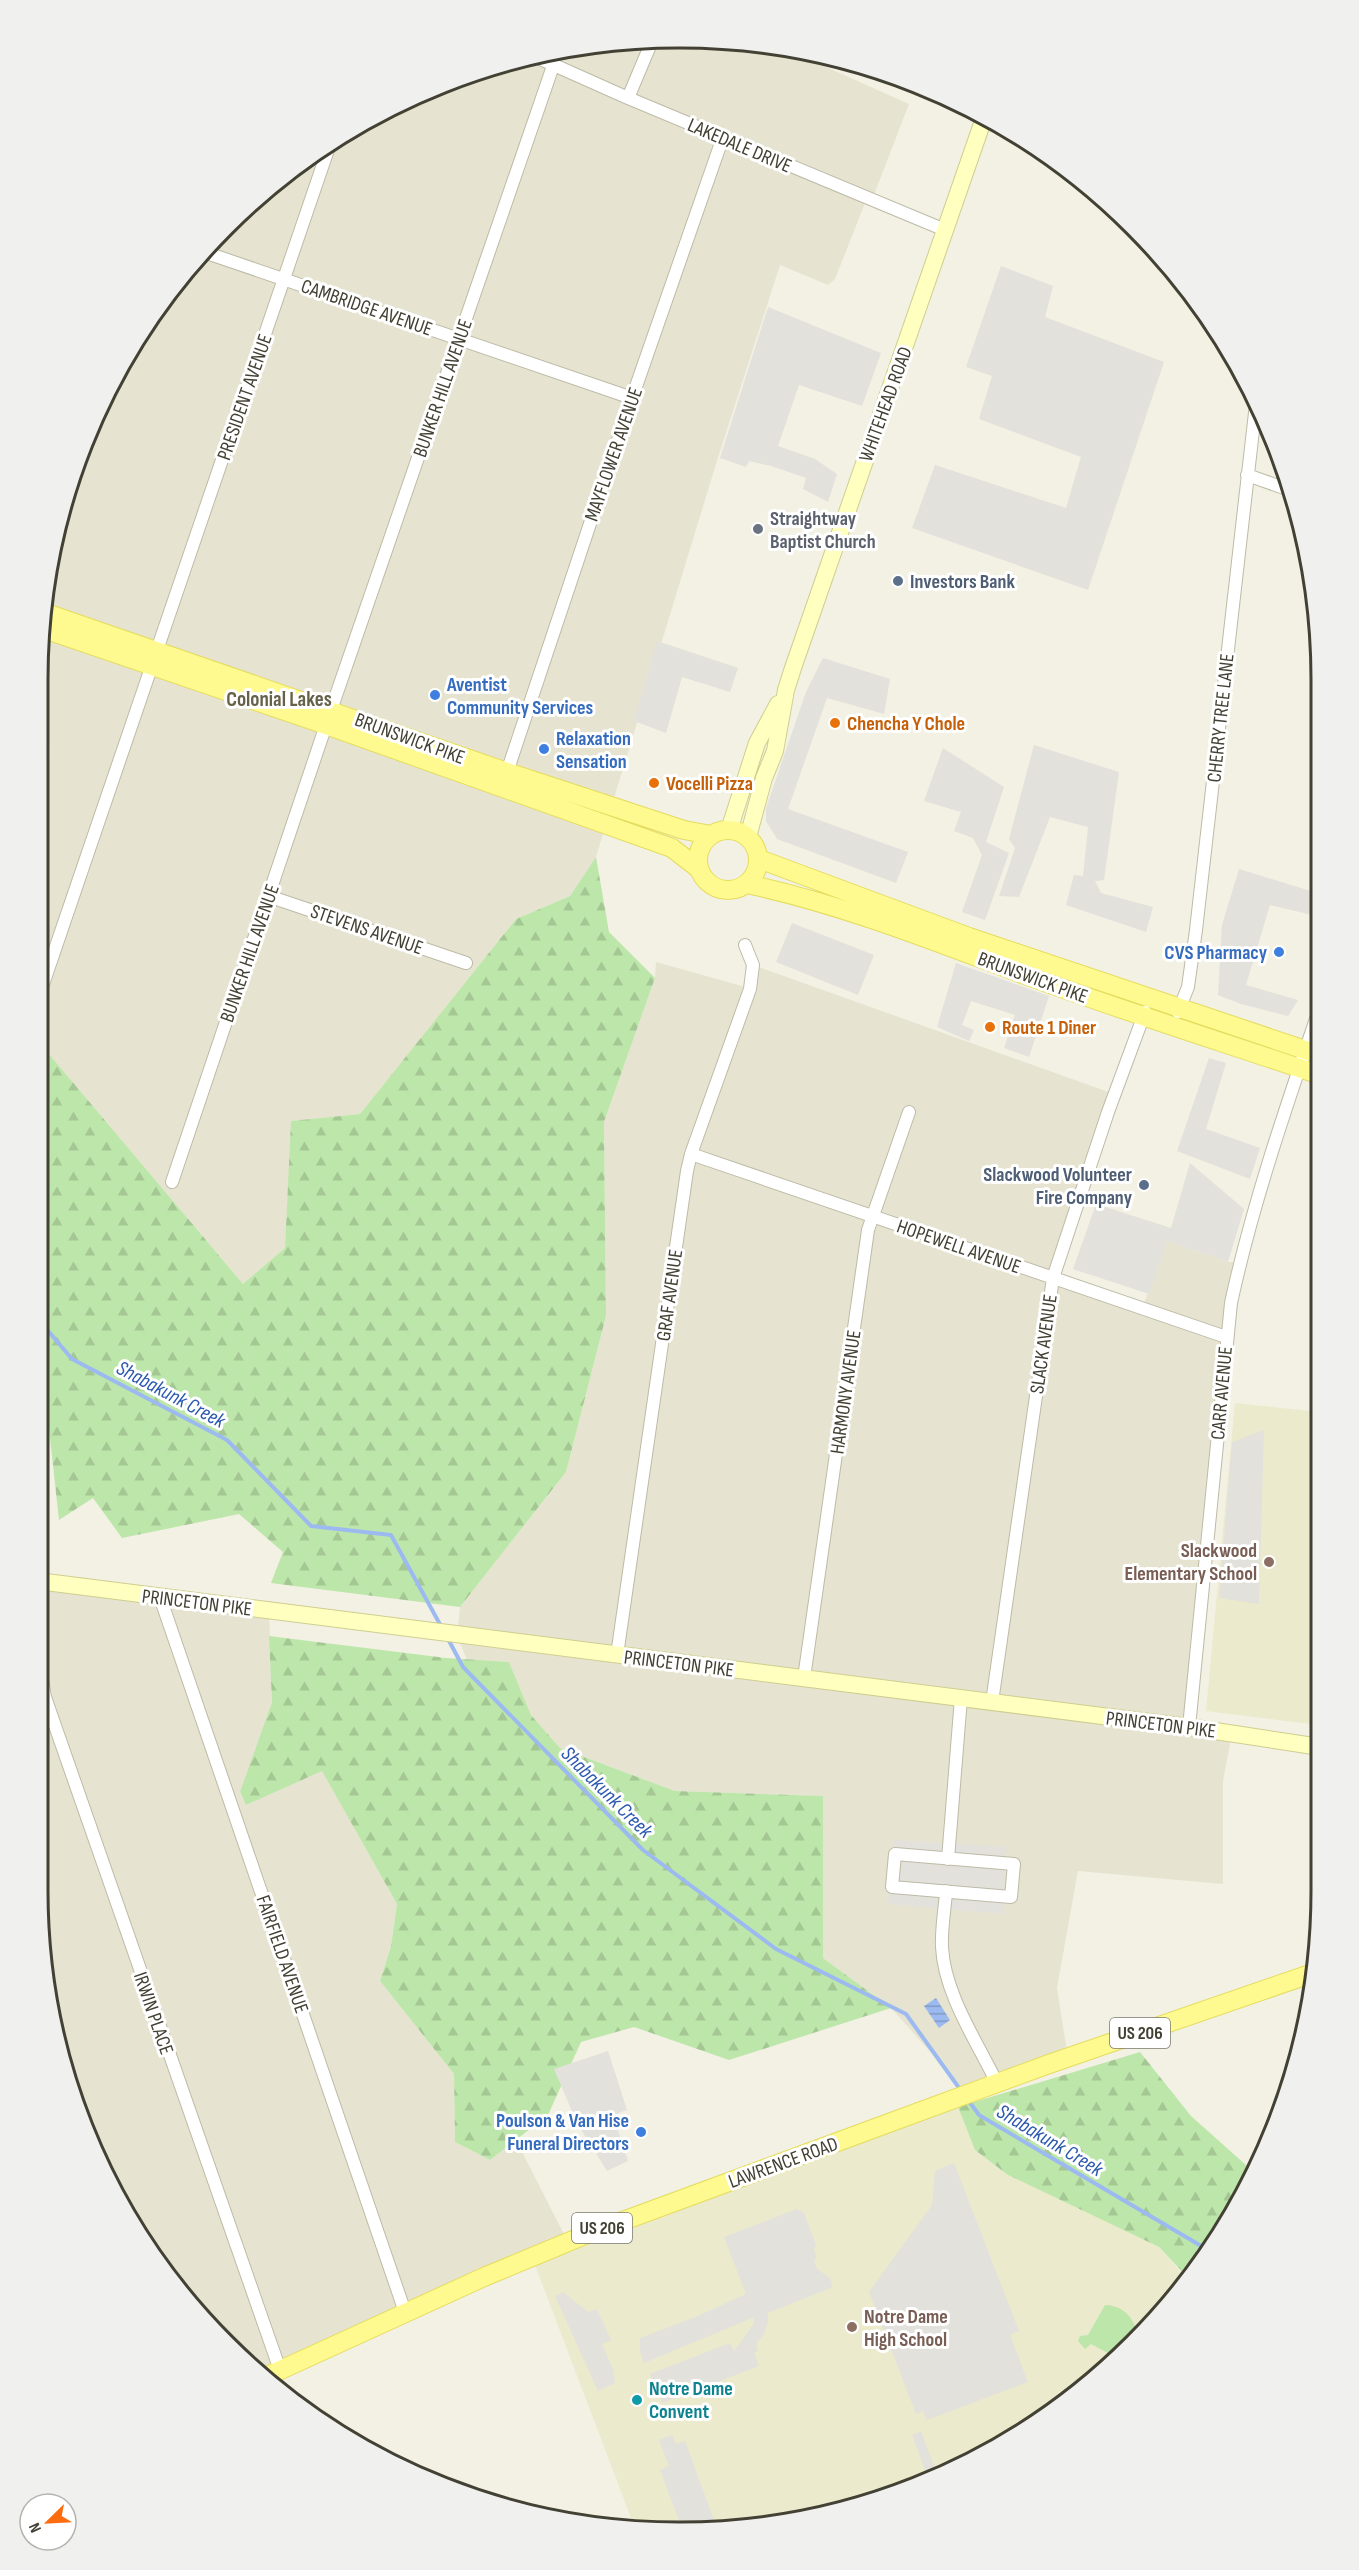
<svg xmlns="http://www.w3.org/2000/svg" width="1359" height="2570" font-family="'Sofia Sans Condensed',sans-serif">
  <style>
    .residential { fill: #e6e4d1 }
    .education { fill: #ebeacc }
    .forest { fill: url(#forest-firs) }
    .pitch { fill: #bde7aa }
    .parking { fill: #e2e1dc }
    .water { fill: url(#water-rules) }
    .lines { fill: none; stroke-linecap: round; stroke-linejoin: round }
    .stream { stroke: #9dbaf0; stroke-width: 4 }
    .street-casing { stroke: #bdbba6; stroke-width: 14 }
    .secondary-casing { stroke: #cfce90; stroke-width: 18 }
    .primary-casing { stroke: #e4dc5e; stroke-width: 20 }
    .street { stroke: #fff; stroke-width: 12 }
    .secondary { stroke: #ffffc0; stroke-width: 16 }
    .primary { stroke: #fffa8f; stroke-width: 18 }
    .worship-dot { fill: #6b7280; stroke: #fff; stroke-width: 2 }
    .service-dot { fill: #5c6f8a; stroke: #fff; stroke-width: 2 }
    .shop-dot { fill: #3f7fe0; stroke: #fff; stroke-width: 2 }
    .food-dot { fill: #e8710a; stroke: #fff; stroke-width: 2 }
    .education-dot { fill: #8d6e63; stroke: #fff; stroke-width: 2 }
    .culture-dot { fill: #0f9aa8; stroke: #fff; stroke-width: 2 }
    .labels { text-anchor: middle; stroke-width: 6; stroke-linejoin: round; paint-order: stroke }
    .shield { fill: #fff; stroke: #7b7a70; stroke-width: 1.5 }
    .shield-label { font-size: 18px; font-weight: bold; fill: #434133 }
    .street-label { font-size: 20px; fill: #434133; stroke: #fff }
    .worship-label { font-size: 20px; font-weight: bold; fill: #5b616d; stroke: #fff; text-anchor: start }
    .service-label { font-size: 20px; font-weight: bold; fill: #4e5e75; stroke: #fff; text-anchor: start }
    .shop-label { font-size: 20px; font-weight: bold; fill: #366cbe; stroke: #fff; text-anchor: start }
    .food-label { font-size: 20px; font-weight: bold; fill: #c56008; stroke: #fff; text-anchor: start }
    .education-label { font-size: 20px; font-weight: bold; fill: #785e54; stroke: #fff; text-anchor: end }
    .culture-label { font-size: 20px; font-weight: bold; fill: #0d838f; stroke: #fff; text-anchor: start }
    .neighbourhood-label { font-size: 21px; font-weight: bold; fill: #66624a; stroke: #fff }
    .water-label { font-size: 21px; font-style: italic; fill: #2c59b0; stroke: #fff }
    .rim { fill: none; stroke: #434133; stroke-width: 3 }
  </style>
  <defs>
    <pattern id="forest-firs" width="22" height="20" patternUnits="userSpaceOnUse" patternTransform="scale(1.5)"><rect width="22" height="20" fill="#bde7aa"/><path d="M5 1l3.5 6h-7zM16 11l3.5 6h-7z" fill="#a4c793"/></pattern>
    <pattern id="water-rules" width="6" height="5" patternUnits="userSpaceOnUse" patternTransform="scale(1.5)"><rect width="6" height="5" fill="#9dbaf0"/><path d="M0 2.5h6" fill="none" stroke="#8299c3"/></pattern>
  </defs>
  <rect width="100%" height="100%" fill="#f2f1e3"/>
  <path class="residential" d="M722,39L788,50L909,104L872,200L867,198L835,279L828,285L780,265L716,464L596,857L570,896L516,919L360,1114L292,1121L285,1248L243,1284L38,1041L39,638L59,513L104,395L170,288L256,197L359,123L473,71L596,43Z
    M656,962L749,988L753,965L1114,1094L1053,1278L1142,1309L1167,1241L1228,1262H1240L1189,1727L1232,1733L1223,1781V1884L1078,1871L1057,1988L1068,2058L968,2094L891,2008L823,1958V1796L675,1791L560,1748L531,1715L509,1662L467,1660L457,1635L460,1607L566,1472L606,1316L604,1122L655,978Z
    M38,1581L269,1611L272,1702L240,1793L246,1805L322,1770L397,1904L391,1946L380,1981L454,2074L455,2142L490,2160L516,2140L568,2242L256,2373L170,2282L123,2211L72,2097L50,2015L38,1890Z"/>
  <path class="education" d="M1235,1403L1319,1412V1725L1206,1711Z
    M958,2107L975,2150L1008,2175L1159,2247L1189,2282L1103,2373L1036,2424L925,2483L845,2511L722,2531H636L535,2265Z"/>
  <path class="forest" d="M596,857L609,932L655,978L604,1122L606,1316L566,1472L460,1607L271,1583L283,1552L239,1514L122,1538L93,1498L59,1520L49,1429L38,1418V1041L243,1284L285,1248L291,1121L360,1114L516,919L570,896Z
    M269,1636L446,1658L509,1662L531,1715L560,1748L675,1791L823,1796V1958L891,2008L729,2060L634,2027L581,2042L548,2115L490,2160L455,2142L454,2074L380,1981L391,1946L397,1904L322,1771L246,1805L240,1792L272,1702Z
    M1140,2052L1191,2116L1256,2174L1190,2280L1159,2247L1008,2175L975,2150L958,2107Z"/>
  <path class="pitch" d="M1105,2305C1123,2305 1136,2319 1137,2336L1117,2358L1091,2344L1085,2349L1078,2341L1080,2336L1088,2335Z"/>
  <path class="parking" d="M1001,266L1053,286L1045,317L1164,362L1088,590L912,528L935,465L1066,508L1081,457L979,419L992,376L966,367Z
    M768,307L881,353L862,406L799,385L778,446L815,459L837,474L828,502L803,489L806,478L771,466L749,461L746,467L720,458Z
    M657,641L738,668L730,692L682,677L666,733L634,721Z
    M823,658L890,679L884,714L827,698L788,809L908,852L896,883L777,839L766,821V808L806,692Z
    M1034,745L1119,772L1104,880L1095,881L1101,893L1153,907L1146,932L1066,905L1074,875L1083,876L1088,827L1050,817L1019,897L999,896L1015,848L1009,839Z
    M943,748L1004,787L986,842L1009,853L985,920L962,912L982,855L973,838L954,831L961,812L924,801Z
    M1239,869L1317,893L1316,916L1270,905L1246,985L1298,1000L1288,1016L1241,1004L1218,995L1222,925Z
    M792,923L874,955L858,995L776,962Z
    M956,963L1049,996L1029,1057L1004,1048L1015,1015L971,1001L962,1025L974,1030L969,1041L937,1027Z
    M1209,1058L1226,1063L1206,1129L1260,1148L1250,1179L1177,1151Z
    M1190,1163L1244,1209L1228,1262L1167,1241L1149,1294L1073,1269L1096,1204L1171,1228Z
    M1264,1430L1259,1604L1219,1598L1232,1442Z
    M894,1840L1006,1847L1003,1914L888,1904Z
    M608,2051L627,2110L613,2115L628,2161L607,2171L577,2123L554,2069Z
    M954,2163L1019,2331L1010,2335L1028,2382L927,2420L923,2411L916,2414L869,2292L932,2205L935,2171Z
    M797,2209L804,2213L816,2245L814,2250L817,2258L814,2260L817,2269L830,2278L833,2287L768,2313V2322L764,2334L756,2344L758,2351L754,2353L759,2366L662,2403L650,2374L730,2343L734,2351L753,2325L754,2319L752,2318L644,2363L640,2352V2338L698,2316L746,2294L724,2237Z
    M563,2292L588,2312L597,2309L611,2340L602,2344L613,2369L615,2383L598,2391L555,2296Z
    M921,2431L937,2474L928,2478L912,2435Z
    M672,2435L676,2444L685,2441L718,2531H683L660,2470L669,2466L659,2440Z"/>
  <path class="water" d="M936,1998L950,2020L939,2028L924,2006Z"/>
  <g class="lines">
    <path class="stream" d="M38,1319L72,1359L227,1440L311,1526L391,1535L442,1628
      M447,1637L463,1667L643,1850L776,1949L906,2014L962,2092
      M968,2100L979,2115L1208,2250"/>
    <g class="street-casing">
      <path id="street" d="M536,57L628,98L945,230
        M628,98L652,41
        M204,252L632,398
        M1247,475L1287,489
        M157,650L330,144
        M331,710L553,66
        M507,772L632,398L723,137
        M268,896L466,963
        M38,999L152,665
        M1178,1012L1188,987L1196,930L1256,404
        M691,1154L1226,1337
        M172,1182L326,725
        M160,1597L405,2312
        M38,1628L42,1582
        M38,1654L45,1697L280,2370
        M617,1655L687,1171L691,1154L750,989L753,965L745,945
        M804,1678L868,1230L909,1112
        M992,1702L1053,1278L1108,1112L1145,1012
        M1189,1727L1231,1303C1252,1206 1285,1110 1317,1016
        M895,1854L1014,1864L1011,1897L892,1887Z
        M948,1859L961,1698
        M946,1891C945,1909 941,1929 942,1947C944,1993 977,2042 997,2083"/>
    </g>
    <g class="secondary-casing">
      <path id="secondary" d="M729,830L757,743L778,704
        M748,837L764,778L775,751L786,690L793,668L984,118
        M38,1581L1189,1727L1320,1747"/>
    </g>
    <g class="primary-casing">
      <path id="primary" d="M43,612L507,772L684,830L711,835
        M41,628L326,725L672,848L699,869
        M698 860a30 30 0 1 1 60 0a30 30 0 1 1-60 0Z
        M759,859L969,937L1317,1054
        M747,884C845,905 939,943 1033,978C1127,1012 1222,1042 1317,1074
        M263,2378L484,2277L585,2235L1049,2064L1313,1973"/>
    </g>
    <use href="#street" class="street"/>
    <use href="#secondary" class="secondary"/>
    <use href="#primary" class="primary"/>
  </g>
  <circle class="worship-dot" cx="758" cy="529" r="6"/>
  <g class="service-dot">
    <circle cx="898" cy="581" r="6"/>
    <circle cx="1144" cy="1185" r="6"/>
  </g>
  <g class="shop-dot">
    <circle cx="435" cy="695" r="6"/>
    <circle cx="544" cy="749" r="6"/>
    <circle cx="1279" cy="952" r="6"/>
    <circle cx="641" cy="2132" r="6"/>
  </g>
  <g class="food-dot">
    <circle cx="835" cy="723" r="6"/>
    <circle cx="654" cy="783" r="6"/>
    <circle cx="990" cy="1027" r="6"/>
  </g>
  <g class="education-dot">
    <circle cx="1269" cy="1562" r="6"/>
    <circle cx="852" cy="2327" r="6"/>
  </g>
  <circle class="culture-dot" cx="637" cy="2400" r="6"/>
  <g class="labels">
    <g class="shield">
      <rect x="1110" y="2018" width="60" height="30" rx="4.5"/>
      <rect x="572" y="2213" width="60" height="30" rx="4.5"/>
    </g>
    <g class="shield-label">
      <text x="1140" y="2039">US 206</text>
      <text x="602" y="2234">US 206</text>
    </g>
    <g class="street-label">
      <text transform="translate(740 145) rotate(23)" y="7">LAKEDALE DRIVE</text>
      <text transform="translate(367 307) rotate(19)" y="7">CAMBRIDGE AVENUE</text>
      <text transform="translate(442 388) rotate(-71)" y="7">BUNKER HILL AVENUE</text>
      <text transform="translate(244 397) rotate(-71)" y="7">PRESIDENT AVENUE</text>
      <text transform="translate(885 404) rotate(-70)" y="7">WHITEHEAD ROAD</text>
      <text transform="translate(613 454) rotate(-71)" y="7">MAYFLOWER AVENUE</text>
      <text transform="translate(1220 718) rotate(-84)" y="7">CHERRY TREE LANE</text>
      <text transform="translate(410 738) rotate(20)" y="7">BRUNSWICK PIKE</text>
      <text transform="translate(367 929) rotate(19)" y="7">STEVENS AVENUE</text>
      <text transform="translate(249 953) rotate(-71)" y="7">BUNKER HILL AVENUE</text>
      <text transform="translate(1033 977) rotate(20)" y="7">BRUNSWICK PIKE</text>
      <text transform="translate(959 1246) rotate(19)" y="7">HOPEWELL AVENUE</text>
      <text transform="translate(669 1295) rotate(-82)" y="7">GRAF AVENUE</text>
      <text transform="translate(1043 1344) rotate(-82)" y="7">SLACK AVENUE</text>
      <text transform="translate(845 1392) rotate(-82)" y="7">HARMONY AVENUE</text>
      <text transform="translate(1221 1393) rotate(-85)" y="7">CARR AVENUE</text>
      <text transform="translate(197 1602) rotate(7)" y="7">PRINCETON PIKE</text>
      <text transform="translate(679 1663) rotate(7)" y="7">PRINCETON PIKE</text>
      <text transform="translate(1161 1724) rotate(7)" y="7">PRINCETON PIKE</text>
      <text transform="translate(283 1954) rotate(71)" y="7">FAIRFIELD AVENUE</text>
      <text transform="translate(154 2013) rotate(71)" y="7">IRWIN PLACE</text>
      <text transform="translate(783 2162) rotate(-20)" y="7">LAWRENCE ROAD</text>
    </g>
    <g class="worship-label">
      <text x="770" y="525">Straightway<tspan x="770" dy="23">Baptist Church</tspan></text>
    </g>
    <g class="service-label">
      <text x="910" y="588">Investors Bank</text>
      <text x="1132" y="1181" text-anchor="end">Slackwood Volunteer<tspan x="1132" dy="23">Fire Company</tspan></text>
    </g>
    <g class="shop-label">
      <text x="447" y="691">Aventist<tspan x="447" dy="23">Community Services</tspan></text>
      <text x="556" y="745">Relaxation<tspan x="556" dy="23">Sensation</tspan></text>
      <text x="1267" y="959" text-anchor="end">CVS Pharmacy</text>
      <text x="629" y="2127" text-anchor="end">Poulson &amp; Van Hise<tspan x="629" dy="23">Funeral Directors</tspan></text>
    </g>
    <g class="food-label">
      <text x="847" y="730">Chencha Y Chole</text>
      <text x="666" y="790">Vocelli Pizza</text>
      <text x="1002" y="1034">Route 1 Diner</text>
    </g>
    <g class="education-label">
      <text x="1257" y="1557">Slackwood<tspan x="1257" dy="23">Elementary School</tspan></text>
      <text x="864" y="2323" text-anchor="start">Notre Dame<tspan x="864" dy="23">High School</tspan></text>
    </g>
    <g class="culture-label">
      <text x="649" y="2395">Notre Dame<tspan x="649" dy="23">Convent</tspan></text>
    </g>
    <g class="neighbourhood-label">
      <text x="279" y="706">Colonial Lakes</text>
    </g>
    <g class="water-label">
      <text transform="translate(171 1394) rotate(28)" y="7">Shabakunk Creek</text>
      <text transform="translate(607 1792) rotate(45)" y="7">Shabakunk Creek</text>
      <text transform="translate(1050 2140) rotate(31)" y="7">Shabakunk Creek</text>
    </g>
  </g>
  <path d="M0 0H1359V2570H0ZM679 48H680A631 631 0 0 1 1311 679V1891A631 631 0 0 1 680 2522H679A631 631 0 0 1 48 1891V679A631 631 0 0 1 679 48Z" fill="#f0f0ef" fill-rule="evenodd"/>
  <path class="rim" d="M679 48H680A631 631 0 0 1 1311 679V1891A631 631 0 0 1 680 2522H679A631 631 0 0 1 48 1891V679A631 631 0 0 1 679 48Z"/>
  <g transform="translate(48 2522) rotate(246)"><circle r="28" fill="#ffffff" stroke="#b4b3ad" stroke-width="1.5"/>
  <path d="M0-4.5L10 22L0 15L-10 22Z" fill="#fd6c0f"/>
  <text y="-9" font-size="16" font-weight="bold" text-anchor="middle" fill="#434133">N</text>
  </g>
</svg>
